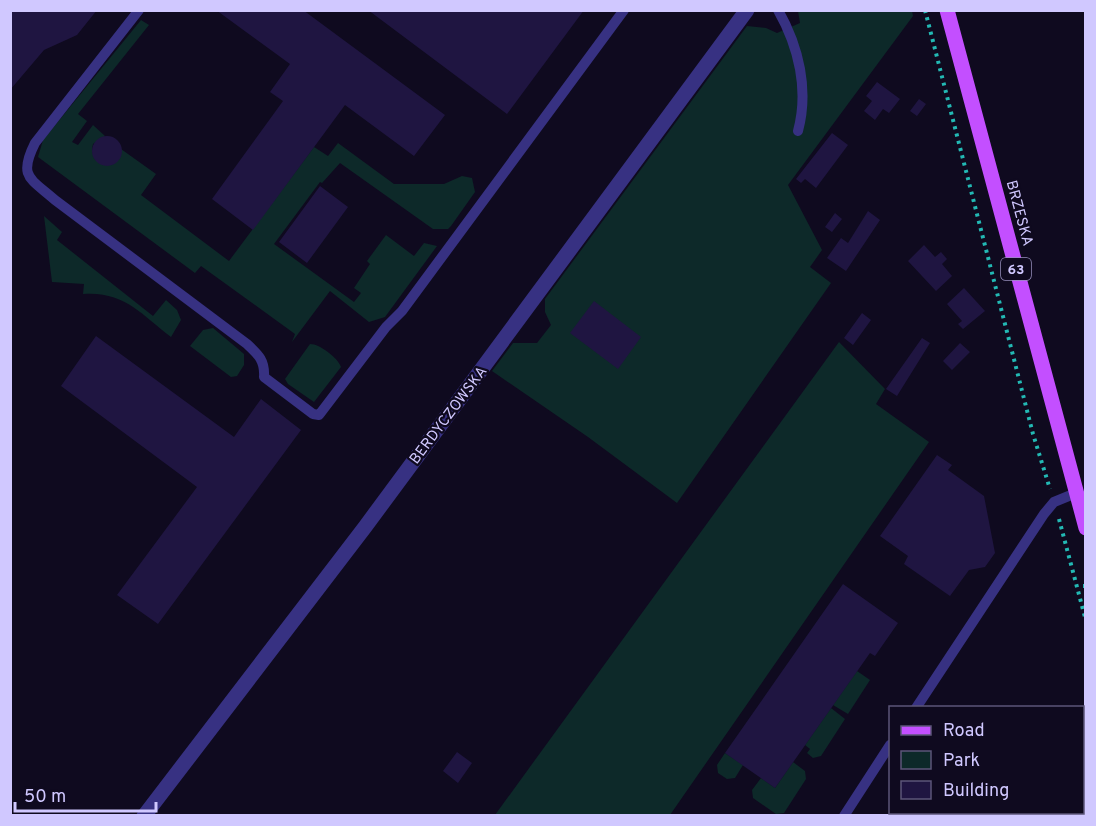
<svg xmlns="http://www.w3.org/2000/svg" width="1096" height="826" font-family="Overpass,sans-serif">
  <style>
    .green { fill: #0d2929 }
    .building { fill: #1f1541 }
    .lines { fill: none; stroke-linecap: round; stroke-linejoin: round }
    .path { stroke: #23b9b4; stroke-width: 4; stroke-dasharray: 3 4.5; stroke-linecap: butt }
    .service { stroke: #373182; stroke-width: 10 }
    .minor { stroke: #373182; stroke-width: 15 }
    .primary { stroke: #c34fff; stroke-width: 15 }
    .labels { text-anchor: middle; stroke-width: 4.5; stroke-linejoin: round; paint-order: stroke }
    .shield { fill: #0f0a1f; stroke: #968fbc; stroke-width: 1.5 }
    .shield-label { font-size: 14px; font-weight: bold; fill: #d0c8ff }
    .street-label { font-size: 15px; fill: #d0c8ff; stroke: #0f0a1f }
  </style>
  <rect width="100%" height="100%" fill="#0f0a1f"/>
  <path class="green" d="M798,11H912L913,16L788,185L822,250L810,267L831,283L677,503L588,437L492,371L513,343H537L551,325L545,312V299L747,26L766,28L777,33L800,23Z
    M141,20L149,25L78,114L87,121L72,142L78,145L93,125L105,136L93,144C87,168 120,174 121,149L156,174L141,195L229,261L314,147L328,156L338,143L394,184H444L462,176L472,178L475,192L451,226L448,229H433L340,163L322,183L320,182L274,244L354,302L361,293L354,288L370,264L367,261L386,235L414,256L424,243L437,246L385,317L369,322L330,291L292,342L295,334L201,266L195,273L38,157L43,140Z
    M44,216L62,232L57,240L153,316L166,300L177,310L181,320L171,337C141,314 124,291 83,294L84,284L52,282Z
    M213,328L244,354V365L237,376L231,377L190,346L203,330Z
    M839,342L885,389L876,404L929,442L670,815H495Z
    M310,344C320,344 338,358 341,367L314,402L288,384L285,379Z
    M857,671L870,680L848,714L833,705Z
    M831,708L845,719L821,756L813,758L807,753L810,749L805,745Z
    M725,753L743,765L735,778L727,779L718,773L717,765Z
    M793,762L805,771L806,779L784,813L776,814L753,798L752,790L761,778L775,788Z"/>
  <path class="building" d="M10,10H97L77,35L44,50L10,90Z
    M216,10H303L445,115L414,156L345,105L253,230L212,199L283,101L270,92L290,64Z
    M368,10H584L507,114Z
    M877,82L900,99L889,113L883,109L875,120L864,111L872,101L866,96Z
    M919,99L926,104L917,116L910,111Z
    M832,133L848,145L816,188L805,179L801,183L796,179Z
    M92 151a15 15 0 1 1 30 0a15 15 0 1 1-30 0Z
    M320,186L348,207L307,263L279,242Z
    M868,211L880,220L846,271L827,258L841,238L848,243Z
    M835,213L842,219L832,232L825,227Z
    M924,245L935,257L941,252L947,259L942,264L952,276L936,291L908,261Z
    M964,288L985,311L963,329L958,324L962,321L947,304Z
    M594,301L641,337L618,369L570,333Z
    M862,313L871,320L853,345L844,338Z
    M96,336L234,437L261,399L301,430L158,624L117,595L197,487L61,386Z
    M922,338L930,343L897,396L886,389Z
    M960,343L970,352L952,370L943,361Z
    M937,455L952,465L948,470L984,496L995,553L985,567L969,570L950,596L904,564L908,556L880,536Z
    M843,584L898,623L875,656L870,653L775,788L725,753Z
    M457,752L472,763L458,783L443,771Z"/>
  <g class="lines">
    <path class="path" d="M925,10L1033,434L1050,489
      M1059,519L1086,621
      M1083,586H1086"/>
    <path class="service" d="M139,10L35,143C18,177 30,178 55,200L247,344C259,355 265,361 264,377L313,414L319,415L386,327L402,311L624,10
      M778,10C799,47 809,90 798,131
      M916,708L1044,514L1054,502L1076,493
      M844,816L890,745"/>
    <path class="minor" d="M144,816L365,527L747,10"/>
    <path class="primary" d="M947,10L1086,528"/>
  </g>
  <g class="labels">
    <rect class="shield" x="1001" y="258" width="30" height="22" rx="4.5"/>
    <g class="shield-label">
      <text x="1016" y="274">63</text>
    </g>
    <g class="street-label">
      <text transform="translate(1020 213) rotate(75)" y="5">BRZESKA</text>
      <text transform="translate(448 415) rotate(-53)" y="5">BERDYCZOWSKA</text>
    </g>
  </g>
  <rect width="1096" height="826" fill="none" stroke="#d0c8ff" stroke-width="24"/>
  <rect x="889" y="706" width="195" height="108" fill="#0f0a1f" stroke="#5c5679" stroke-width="1.5"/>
  <rect x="901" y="726" width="30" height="9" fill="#c34fff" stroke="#5c5679" stroke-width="1.5"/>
  <text x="943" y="736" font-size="18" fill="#d0c8ff">Road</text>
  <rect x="901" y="751" width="30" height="18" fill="#0d2929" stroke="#5c5679" stroke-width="1.5"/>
  <text x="943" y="766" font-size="18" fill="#d0c8ff">Park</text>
  <rect x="901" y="781" width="30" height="18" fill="#1f1541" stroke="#5c5679" stroke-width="1.5"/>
  <text x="943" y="796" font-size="18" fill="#d0c8ff">Building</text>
  <path d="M15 802v9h141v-9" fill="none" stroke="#d0c8ff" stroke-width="3"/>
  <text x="24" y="802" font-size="18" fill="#d0c8ff" stroke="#0f0a1f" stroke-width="4.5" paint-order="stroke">50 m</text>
</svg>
